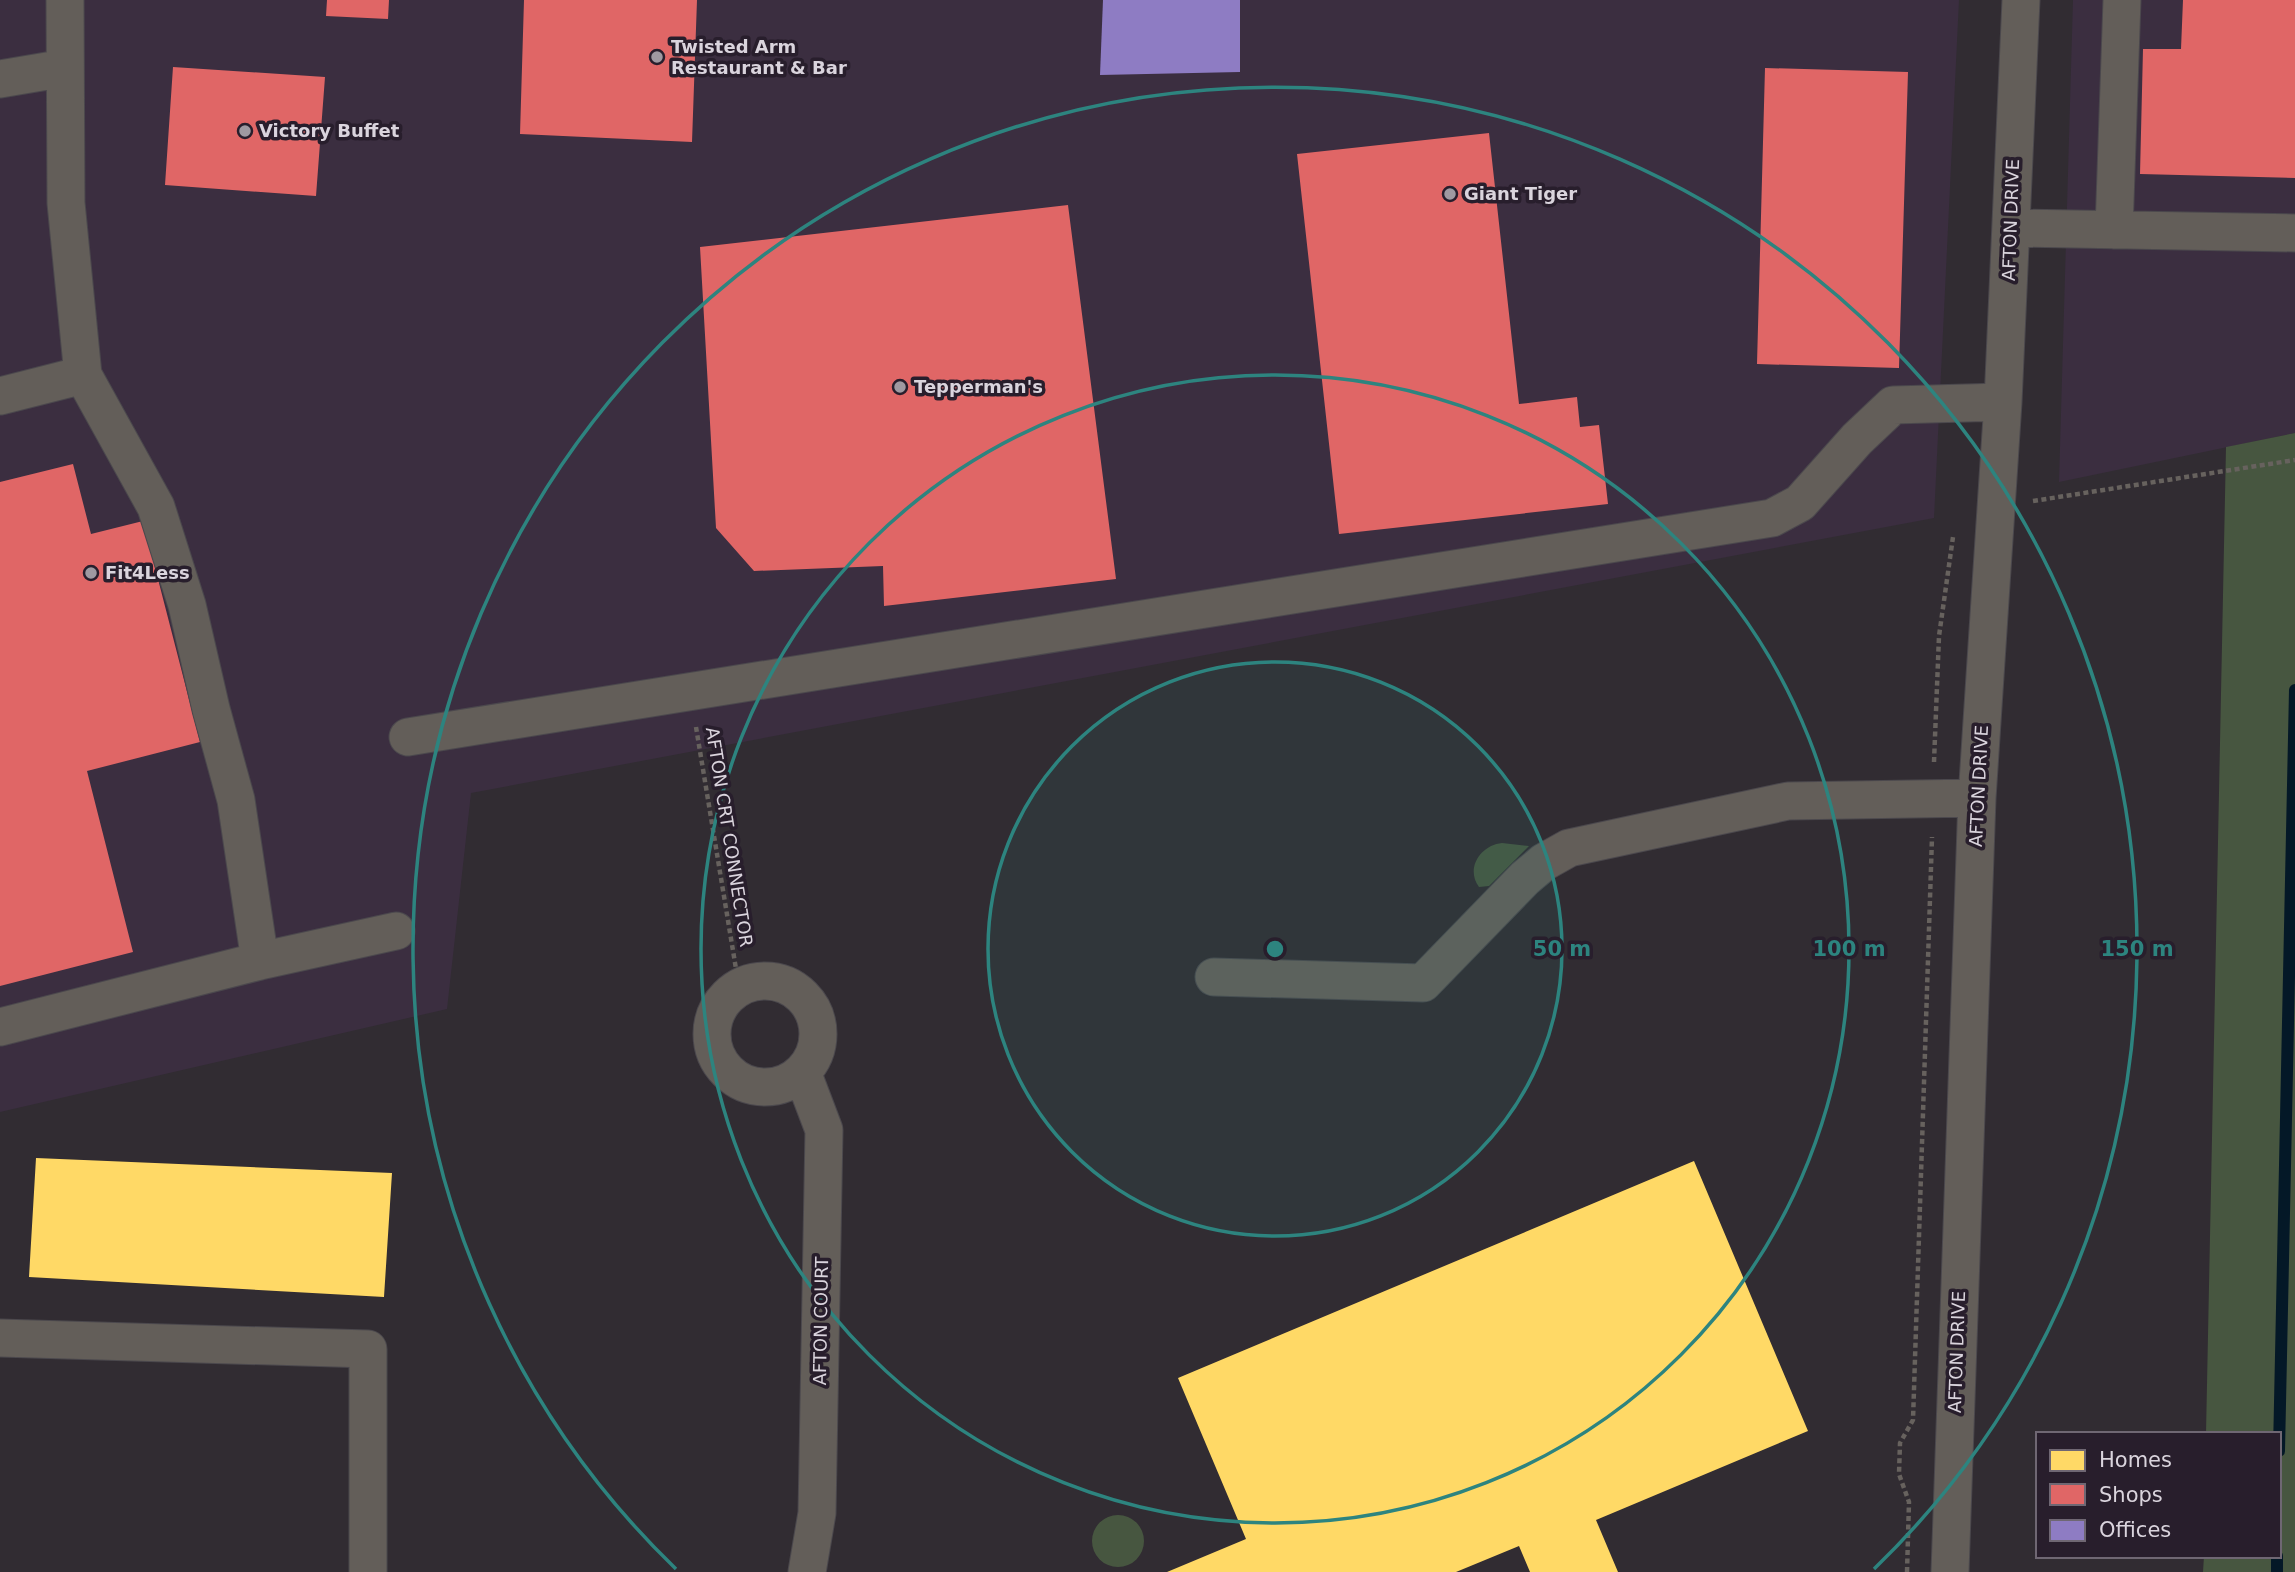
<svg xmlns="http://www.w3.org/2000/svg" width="2295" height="1572" font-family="'DejaVu Sans',sans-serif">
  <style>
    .built { fill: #3b2e40 }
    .green { fill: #475640 }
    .homes { fill: #ffd966 }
    .shops { fill: #e06666 }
    .offices { fill: #8e7cc3 }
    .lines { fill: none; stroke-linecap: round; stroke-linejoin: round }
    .stream { stroke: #041827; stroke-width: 12 }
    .minor-casing { stroke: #4b484d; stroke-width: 39 }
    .path { stroke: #67625e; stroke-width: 4.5; stroke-dasharray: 5 3.5; stroke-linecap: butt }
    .minor { stroke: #635e59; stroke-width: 37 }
    .ring { fill: none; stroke: #2d847f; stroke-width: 3.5 }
    .poi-dot { fill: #9f99a1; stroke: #281e2c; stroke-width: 2.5 }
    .labels { text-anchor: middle; stroke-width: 7; stroke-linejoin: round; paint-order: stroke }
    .poi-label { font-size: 18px; font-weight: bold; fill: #dad4dd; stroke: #281e2c; text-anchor: start }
    .street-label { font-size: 18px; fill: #dad4dd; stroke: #281e2c }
    .centre { fill: #2d847f; stroke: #281e2c; stroke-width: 3.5 }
    .ring-label { font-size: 21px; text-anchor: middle; font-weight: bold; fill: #2d847f; stroke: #281e2c; stroke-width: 7; stroke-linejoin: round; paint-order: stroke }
  </style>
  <rect width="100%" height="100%" fill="#312c32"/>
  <path class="built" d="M0,0H1959L1934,518L471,793L447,1009L0,1112Z
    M2073,0H2295V433L2059,482Z"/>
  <path class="green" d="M2295,433V1572H2203L2204,1556H2279V1434H2206L2226,447Z
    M1502,843L1529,846L1489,886L1479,887C1465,868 1481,845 1502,843Z
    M1092 1541a26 26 0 1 1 52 0a26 26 0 1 1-52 0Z"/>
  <path class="homes" d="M36,1158L392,1173L384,1297L29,1277Z
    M1694,1161L1808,1431L1596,1520L1618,1572H1530L1519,1546L1456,1572H1167L1246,1539L1178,1378Z"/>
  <path class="shops" d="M327,0H389L388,19L326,16Z
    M524,0H697L692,142L520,134Z
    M2183,0H2295V178L2140,174L2143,49H2181Z
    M173,67L325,77L316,196L165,185Z
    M1765,68L1908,72L1899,368L1757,364Z
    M1489,133L1519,404L1577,397L1580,427L1599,425L1608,504L1339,534L1297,154Z
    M1068,205L1116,579L884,606L883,566L754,571L716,528L700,247Z
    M73,464L91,534L143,521L200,742L87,771L133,952L0,986V482Z"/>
  <path class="offices" d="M1103,0H1240V72L1100,75Z"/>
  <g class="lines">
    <path class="stream" d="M2279,1451L2295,690
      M2277,1572V1556"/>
    <g class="minor-casing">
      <path id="minor" d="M0,79L65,68
        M2011,228L2295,233
        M2114,230L2122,0
        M83,375L156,507L187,605L211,709L236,800L260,961
        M0,396L83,375L66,203L65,0
        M408,737L1772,518L1800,503L1857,439L1893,405L2003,402
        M1214,977L1423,983L1525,878L1544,862L1569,848L1788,801L1977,798
        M712 1034a53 53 0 1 1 106 0a53 53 0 1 1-106 0Z
        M0,1027L260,961L396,931
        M802,1072L824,1130L817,1513L807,1572
        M0,1338L368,1349V1572
        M1950,1572L1977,798L2003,402L2021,0"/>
    </g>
    <path class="path" d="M2033,501L2295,460
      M696,727L739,987
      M1934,762L1939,636L1953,537
      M1907,1572L1909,1502L1899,1474L1900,1443L1913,1420L1932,837"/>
    <use href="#minor" class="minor"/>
  </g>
  <circle cx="1275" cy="949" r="287" fill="#2d847f" fill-opacity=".12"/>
  <g class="ring">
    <circle cx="1275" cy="949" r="287"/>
    <circle cx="1275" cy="949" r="574"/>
    <path d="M676 1569A862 862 0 1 1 1874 1569"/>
  </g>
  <g class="poi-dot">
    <circle cx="657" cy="57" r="7"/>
    <circle cx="245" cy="131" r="7"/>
    <circle cx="1450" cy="194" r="7"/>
    <circle cx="900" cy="387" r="7"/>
    <circle cx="91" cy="573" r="7"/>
  </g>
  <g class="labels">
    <g class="poi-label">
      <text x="671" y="53">Twisted Arm<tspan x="671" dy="21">Restaurant &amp; Bar</tspan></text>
      <text x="259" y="137">Victory Buffet</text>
      <text x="1464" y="200">Giant Tiger</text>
      <text x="914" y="393">Tepperman's</text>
      <text x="105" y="579">Fit4Less</text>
    </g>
    <g class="street-label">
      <text transform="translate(2011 220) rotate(-88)" y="6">AFTON DRIVE</text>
      <text transform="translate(1979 786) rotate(-87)" y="6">AFTON DRIVE</text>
      <text transform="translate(729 837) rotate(81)" y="6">AFTON CRT CONNECTOR</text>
      <text transform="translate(821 1321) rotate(-89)" y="6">AFTON COURT</text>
      <text transform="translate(1957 1352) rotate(-88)" y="6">AFTON DRIVE</text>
    </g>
  </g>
  <circle cx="1275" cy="949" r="10" class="centre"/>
  <g class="ring-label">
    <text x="1562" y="956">50 m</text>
    <text x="1849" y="956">100 m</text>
    <text x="2137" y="956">150 m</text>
  </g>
  <rect x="2036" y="1432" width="245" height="126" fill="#281e2c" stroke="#6f6773" stroke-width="2"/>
  <rect x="2050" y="1450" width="35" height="21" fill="#ffd966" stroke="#6f6773" stroke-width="2"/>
  <text x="2099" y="1467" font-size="21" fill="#dad4dd">Homes</text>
  <rect x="2050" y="1484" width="35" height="21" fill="#e06666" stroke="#6f6773" stroke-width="2"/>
  <text x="2099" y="1502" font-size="21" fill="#dad4dd">Shops</text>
  <rect x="2050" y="1520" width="35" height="21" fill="#8e7cc3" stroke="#6f6773" stroke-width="2"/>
  <text x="2099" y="1537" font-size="21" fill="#dad4dd">Offices</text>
</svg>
